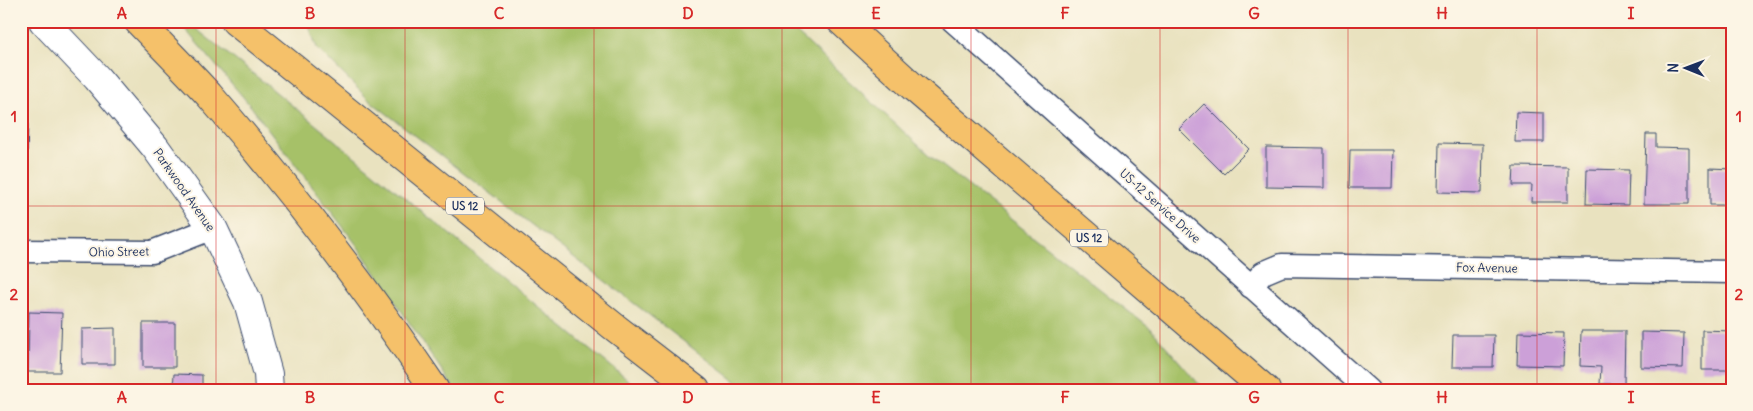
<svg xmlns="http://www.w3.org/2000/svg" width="1753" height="411" font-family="Delius,sans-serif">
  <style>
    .green { fill: #a6c167; stroke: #607862 }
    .building { fill: #cca0d8 }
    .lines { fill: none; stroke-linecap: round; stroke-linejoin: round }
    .minor-casing { stroke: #3a4a6d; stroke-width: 25 }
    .tertiary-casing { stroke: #3a4a6d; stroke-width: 30 }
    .trunk-casing { stroke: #3a4a6d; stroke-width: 30 }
    .minor { stroke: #fff; stroke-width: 22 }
    .tertiary { stroke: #fff; stroke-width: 28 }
    .trunk { stroke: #f5c16b; stroke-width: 28 }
    .grid { fill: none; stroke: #d62828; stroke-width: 1; stroke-opacity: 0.55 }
    .labels { text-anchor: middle; stroke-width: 4; stroke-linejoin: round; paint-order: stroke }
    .shield { fill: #fcf5e5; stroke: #5e6a86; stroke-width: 1 }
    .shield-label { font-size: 11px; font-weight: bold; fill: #1b2f5e }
    .street-label { font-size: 12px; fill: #1b2f5e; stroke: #fcf5e5 }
    .neatline { fill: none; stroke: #d62828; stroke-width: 2 }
    .grid-label { font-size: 16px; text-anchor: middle; font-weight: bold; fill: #d62828 }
  </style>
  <rect width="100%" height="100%" fill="#fcf5e5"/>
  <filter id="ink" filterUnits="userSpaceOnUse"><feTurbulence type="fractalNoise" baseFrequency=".02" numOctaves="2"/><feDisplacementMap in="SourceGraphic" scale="10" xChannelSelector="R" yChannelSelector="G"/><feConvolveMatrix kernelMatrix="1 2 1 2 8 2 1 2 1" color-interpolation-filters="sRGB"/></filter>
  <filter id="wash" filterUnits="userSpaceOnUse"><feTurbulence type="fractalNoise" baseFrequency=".0096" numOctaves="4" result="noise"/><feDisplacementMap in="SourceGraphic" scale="20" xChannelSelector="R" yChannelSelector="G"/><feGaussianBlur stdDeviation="1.12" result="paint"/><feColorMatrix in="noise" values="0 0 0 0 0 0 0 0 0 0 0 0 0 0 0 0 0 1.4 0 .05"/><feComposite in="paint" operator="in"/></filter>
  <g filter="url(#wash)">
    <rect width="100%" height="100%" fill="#e9e2bf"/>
    <path class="green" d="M178,21H186L266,84L640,390H455L356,244L249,104Z
      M307,21H784L930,156L1151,329L1204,390H747L369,100L317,48Z"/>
    <g id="blocks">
      <path class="building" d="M1204,104L1249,149L1224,174L1179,129Z
        M1516,112L1544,113V142H1515Z
        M21,120H28L27,160H21Z
        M1646,134H1656V147L1689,148V204H1644Z
        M1439,143L1483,144L1482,193L1438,192Z
        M1266,147L1324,148V188L1266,187Z
        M1350,150H1393L1392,188H1349Z
        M1514,166L1568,167V202H1531L1532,185H1513Z
        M1710,168L1732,169V205H1710Z
        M1587,169L1629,170L1628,205L1586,204Z
        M29,312L62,313L60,372H28Z
        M143,323H175V367H143Z
        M115,328V364H82V329Z
        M1702,330L1732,331V370H1702Z
        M1581,331H1625L1624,384H1600L1601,367L1580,366Z
        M1518,332L1564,333L1563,366L1517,365Z
        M1641,332L1684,333L1683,368L1641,367Z
        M1453,335H1494L1493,367H1452Z
        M174,374L202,375V390H173Z"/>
    </g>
  </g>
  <g filter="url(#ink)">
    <use href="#blocks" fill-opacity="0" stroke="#3a4a6d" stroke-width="1"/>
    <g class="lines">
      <g class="minor-casing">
        <path id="minor" d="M953,21L1368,390
          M21,251L152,252L213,228
          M1251,287L1263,273L1282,265L1732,272"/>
      </g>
      <g class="tertiary-casing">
        <path id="tertiary" d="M43,21L97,78L155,147L213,228L248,302L268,374L269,390"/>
      </g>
      <g class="trunk-casing">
        <path id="trunk" d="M138,21C162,46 186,70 209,95C290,188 366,288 435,390
          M235,21L613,326L696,390
          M841,21L913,87L1266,390"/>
      </g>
      <use href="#minor" class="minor"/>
      <use href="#tertiary" class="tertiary"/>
      <use href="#trunk" class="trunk"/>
    </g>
  </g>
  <path class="grid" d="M216,21V390M405,21V390M594,21V390M782,21V390M971,21V390M1160,21V390M1348,21V390M1537,21V390M21,206H1732"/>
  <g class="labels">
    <g class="shield">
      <rect x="446" y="197.5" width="38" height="17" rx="4"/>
      <rect x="1070" y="229.5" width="38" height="17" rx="4"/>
    </g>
    <g class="shield-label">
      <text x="465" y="210">US 12</text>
      <text x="1089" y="242">US 12</text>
    </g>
    <g class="street-label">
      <text transform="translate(184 190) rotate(55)" y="4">Parkwood Avenue</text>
      <text transform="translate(1160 206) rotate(42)" y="4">US-12 Service Drive</text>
      <text transform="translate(119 252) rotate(-1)" y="4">Ohio Street</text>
      <text transform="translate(1487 268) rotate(1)" y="4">Fox Avenue</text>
    </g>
  </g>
  <rect width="1753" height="411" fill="none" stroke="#fcf5e5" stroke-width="55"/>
  <g transform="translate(1686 68) rotate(271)" stroke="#fcf5e5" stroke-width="4" paint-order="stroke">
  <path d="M0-4L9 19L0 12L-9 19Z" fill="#1b2f5e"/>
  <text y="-8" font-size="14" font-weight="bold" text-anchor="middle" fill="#1b2f5e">N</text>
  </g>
  <rect x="28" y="28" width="1698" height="356" class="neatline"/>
  <g class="grid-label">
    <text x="122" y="19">A</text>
    <text x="310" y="19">B</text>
    <text x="499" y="19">C</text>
    <text x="688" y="19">D</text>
    <text x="876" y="19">E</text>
    <text x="1065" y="19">F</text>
    <text x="1254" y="19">G</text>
    <text x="1442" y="19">H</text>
    <text x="1631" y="19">I</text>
    <text x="14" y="122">1</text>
    <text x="1739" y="122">1</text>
    <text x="14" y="300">2</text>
    <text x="1739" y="300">2</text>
    <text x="122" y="403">A</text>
    <text x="310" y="403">B</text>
    <text x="499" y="403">C</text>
    <text x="688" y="403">D</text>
    <text x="876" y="403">E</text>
    <text x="1065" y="403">F</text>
    <text x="1254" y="403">G</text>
    <text x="1442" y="403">H</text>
    <text x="1631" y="403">I</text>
  </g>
</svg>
